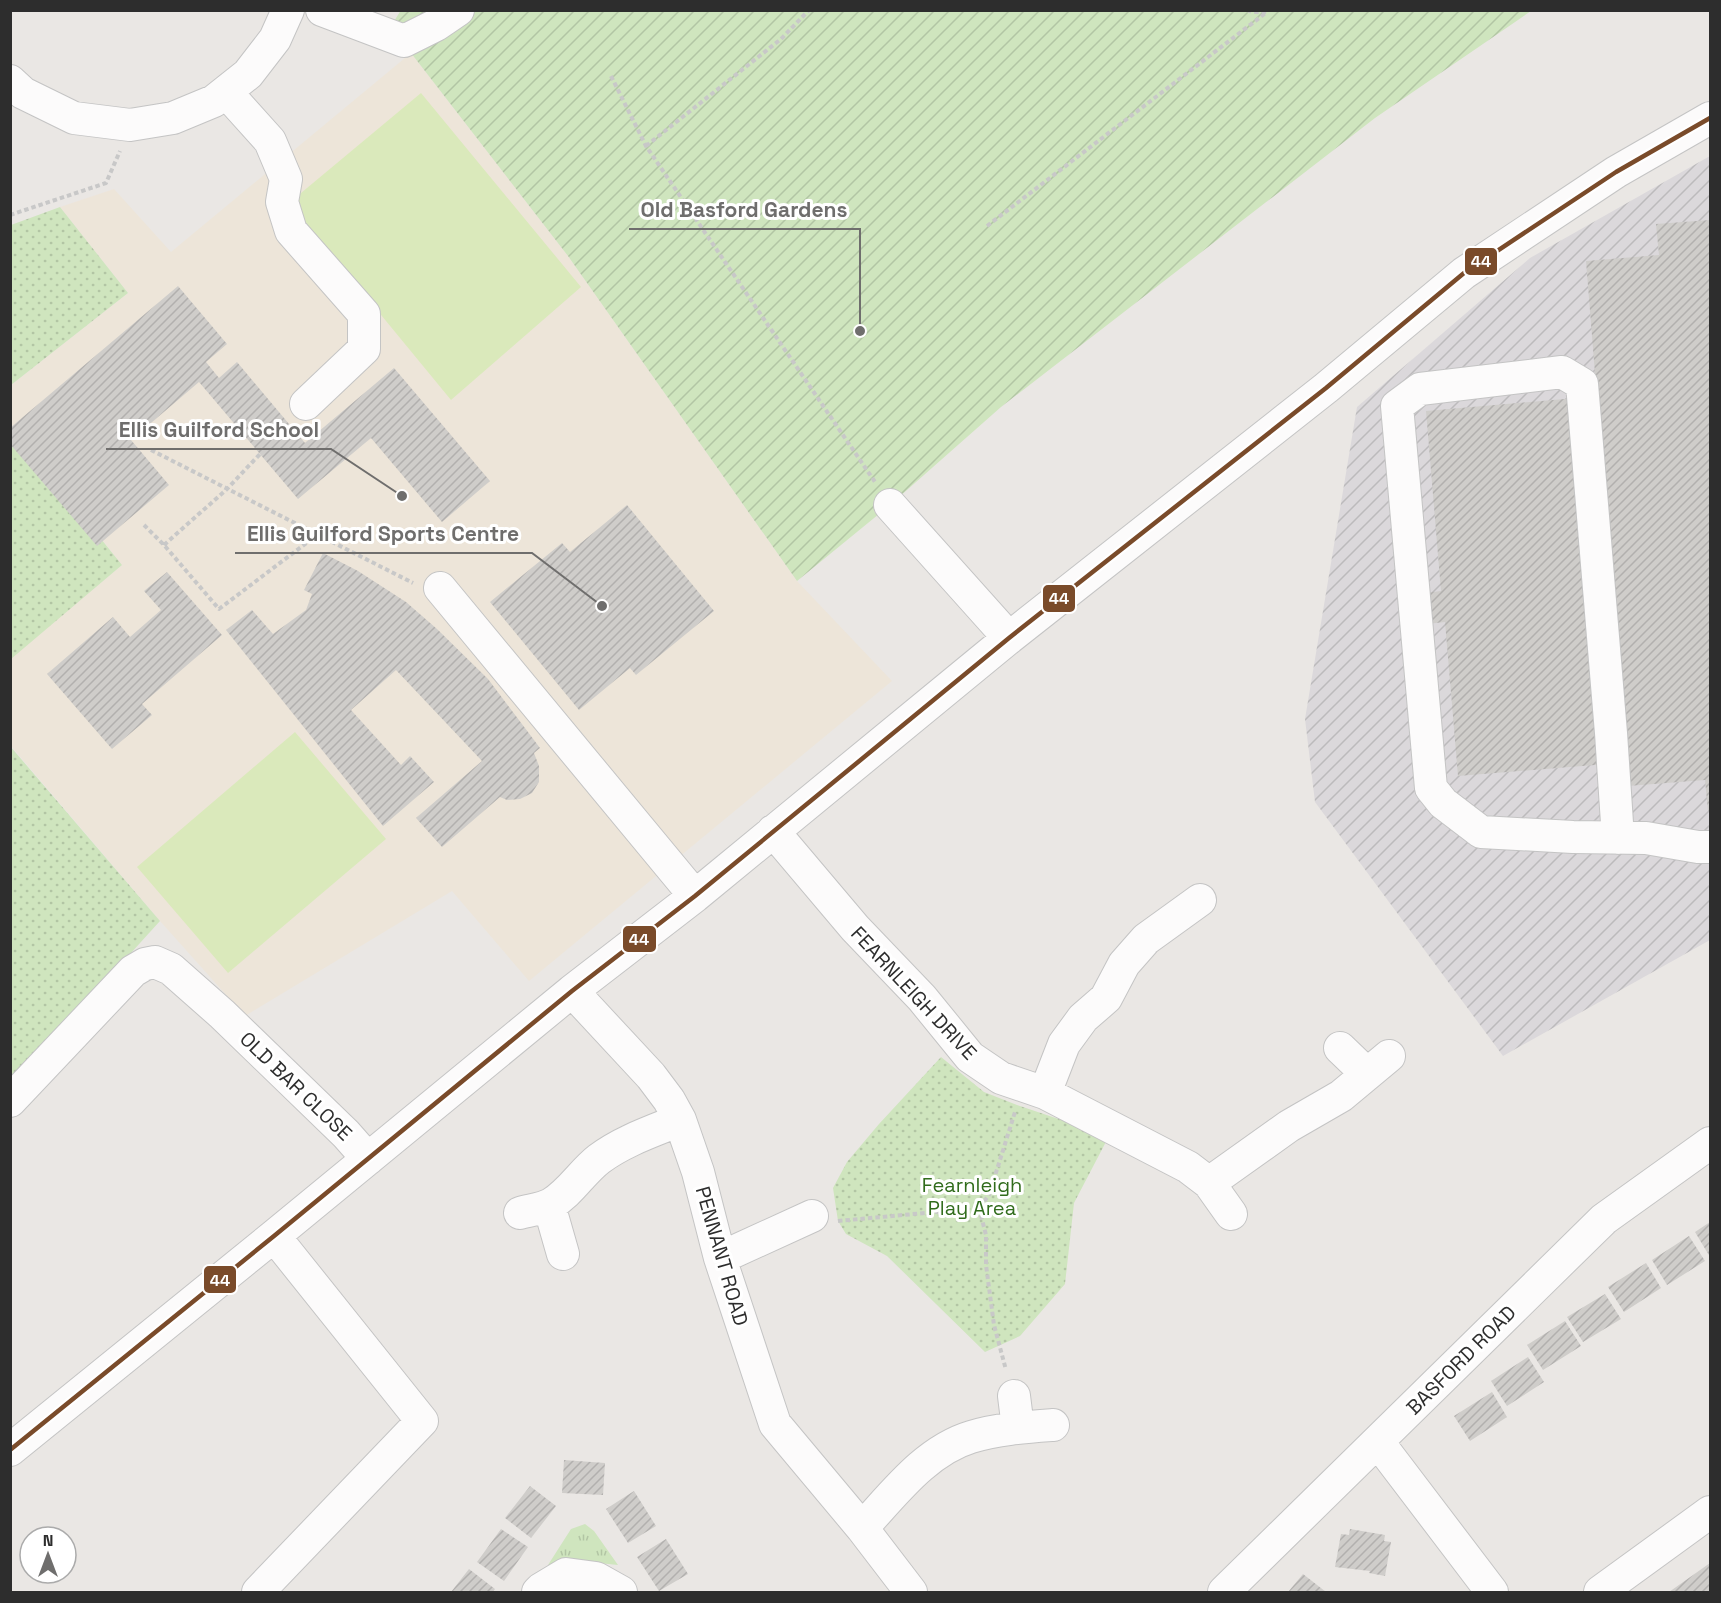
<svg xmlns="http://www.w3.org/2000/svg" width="1721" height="1603" font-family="'Space Grotesk',sans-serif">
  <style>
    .industrial { fill: url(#industrial-furrows) }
    .education { fill: #ede5d9 }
    .grass { fill: url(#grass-tufts) }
    .park { fill: url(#park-dots) }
    .garden { fill: url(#garden-furrows) }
    .pitch { fill: #dae9bb }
    .building { fill: url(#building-hatch) }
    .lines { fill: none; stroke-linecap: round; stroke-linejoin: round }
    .minor-casing { stroke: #c4c4c4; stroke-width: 34 }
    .path { stroke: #c8c8c8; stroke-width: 4; stroke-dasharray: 4.5 3; stroke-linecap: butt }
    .minor { stroke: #fcfbfb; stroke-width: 32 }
    .bus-1-casing { stroke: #fff; stroke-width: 9 }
    .bus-1 { stroke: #7a4b2a; stroke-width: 4.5 }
    .labels { text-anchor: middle; stroke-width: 6; stroke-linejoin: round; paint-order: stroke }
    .street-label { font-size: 20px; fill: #2d2d2d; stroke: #fff }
    .park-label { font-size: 20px; fill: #316c1c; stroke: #fff }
    .leader { fill: none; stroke: #6f6e6d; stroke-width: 2 }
    .callout-dot { fill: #6f6e6d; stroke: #fff; stroke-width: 2 }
    .callout-label { font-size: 21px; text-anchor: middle; font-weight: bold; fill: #6f6e6d; stroke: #fff; stroke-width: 6; stroke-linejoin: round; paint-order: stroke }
    .line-badge { stroke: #fff; stroke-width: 2 }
    .badge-label { font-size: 16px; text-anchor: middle; font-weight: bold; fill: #fff }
  </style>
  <defs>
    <pattern id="industrial-furrows" width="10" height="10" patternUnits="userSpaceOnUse" patternTransform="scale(1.5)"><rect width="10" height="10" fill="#dbd8db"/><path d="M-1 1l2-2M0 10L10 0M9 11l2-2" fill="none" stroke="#bcbabc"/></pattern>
    <pattern id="grass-tufts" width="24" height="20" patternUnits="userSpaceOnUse" patternTransform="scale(1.5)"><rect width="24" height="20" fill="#cfe5be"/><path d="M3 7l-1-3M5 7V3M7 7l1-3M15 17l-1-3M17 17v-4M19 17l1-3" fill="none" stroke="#b2c5a4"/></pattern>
    <pattern id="park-dots" width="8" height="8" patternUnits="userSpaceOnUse" patternTransform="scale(1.5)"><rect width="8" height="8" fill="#cfe5be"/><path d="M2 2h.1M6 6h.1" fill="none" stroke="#b2c5a4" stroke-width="1.8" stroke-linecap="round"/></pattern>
    <pattern id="garden-furrows" width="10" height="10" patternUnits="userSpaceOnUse" patternTransform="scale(1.5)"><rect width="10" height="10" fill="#cfe5be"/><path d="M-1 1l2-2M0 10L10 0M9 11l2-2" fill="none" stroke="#b2c5a4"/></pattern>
    <pattern id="building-hatch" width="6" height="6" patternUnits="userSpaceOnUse" patternTransform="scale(1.5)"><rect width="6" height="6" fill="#cfcdca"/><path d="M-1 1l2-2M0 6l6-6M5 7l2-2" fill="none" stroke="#b2b0ae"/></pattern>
  </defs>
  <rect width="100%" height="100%" fill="#eae7e4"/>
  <path class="industrial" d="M1710,156V940L1503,1056L1315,802L1305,719L1357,407L1530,258Z"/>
  <path class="education" d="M411,53L568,256L797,581L892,681L529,981L452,891L245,1016L160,921L11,746L10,659L122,565L11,426V385L128,293L60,207L114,189L171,252Z"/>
  <path class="grass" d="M585,1524L594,1531L618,1565L569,1560L548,1565L571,1529Z"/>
  <path class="park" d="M60,207L128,293L11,385V225Z
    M10,426L122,565L11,659H10Z
    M10,746L160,921L11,1085H10Z
    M941,1057L984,1092L1017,1105L1109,1136L1074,1203L1065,1284L1020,1336L985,1352L887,1256L846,1234L838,1221L833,1188L847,1162L879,1124Z"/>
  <path class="garden" d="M401,10L1531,11L1375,118L1001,407L890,505L797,581L568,256L411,53L393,23Z"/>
  <path class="pitch" d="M421,93L581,287L451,400L289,203Z
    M295,732L386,839L228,973L137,867Z"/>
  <path class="building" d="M1710,220V811H1708L1705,780L1628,786L1586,261L1659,255L1656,224Z
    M178,286L227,344L206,362L219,378L237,362L305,443L394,368L490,481L442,522L371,438L298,499L199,382L131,440L169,485L97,546L10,444V428Z
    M1576,398L1607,764L1458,776L1445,622L1427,624L1425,593L1441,591L1426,411Z
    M627,505L714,611L636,675L630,668L579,710L490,602L562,543L570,552Z
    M323,553L358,571L406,602L437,629L488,679L540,748L534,753L539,766V782L532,793L520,799L507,800L500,797L442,847L416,818L482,761L396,670L351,710L401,765L410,756L434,782L383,826L226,630L252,610L273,634L306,610L312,594L304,590Z
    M167,572L222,635L142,704L152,715L112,749L47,674L113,617L130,637L161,610L144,591Z
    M1710,1222V1257L1695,1232Z
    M1689,1236L1705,1261L1667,1285L1652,1260Z
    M1646,1263L1661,1288L1624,1312L1608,1287Z
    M1605,1294L1621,1319L1583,1342L1567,1317Z
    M1565,1321L1581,1346L1543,1370L1527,1345Z
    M1528,1357L1544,1382L1507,1406L1491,1381Z
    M1492,1392L1507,1417L1470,1441L1454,1416Z
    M564,1460L605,1463L603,1495L562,1493Z
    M530,1486L556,1506L531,1538L505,1518Z
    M634,1491L656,1526L628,1543L606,1509Z
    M501,1529L528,1547L504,1581L477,1562Z
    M1350,1529L1385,1535L1384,1541L1391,1542L1385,1576L1369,1573L1370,1571L1335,1567L1341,1534L1349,1535Z
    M666,1539L688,1574L659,1591L637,1557Z
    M1710,1563V1592H1669L1686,1580Z
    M469,1569L495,1589L493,1592H451Z
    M1303,1574L1326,1592H1288Z"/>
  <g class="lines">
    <g class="minor-casing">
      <path id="minor" d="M322,10L404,41L436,25L458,10
        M10,81L23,93L74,118L130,125L173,118L214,101L248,74L275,39L288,10
        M226,92L270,141L286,179L282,202L291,231L364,314V349L306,404
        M890,505L1009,638
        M440,588L695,896
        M773,831L855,928L922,998L970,1057L1001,1078L1045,1093L1188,1167L1209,1183L1231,1214
        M1618,838L1611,733L1582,384L1562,372L1420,389L1397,406L1431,788L1443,803L1481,832L1573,837L1646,838L1698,847H1710
        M572,991L651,1076L669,1100L680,1120L698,1172L720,1258L775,1424L862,1528L911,1592
        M1340,1048L1367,1074
        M1045,1093L1064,1044L1083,1018L1106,998L1124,964L1146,939L1200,900
        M10,1101L133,971L145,964L155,962L171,969L222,1014L346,1134L368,1159
        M1209,1183L1289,1126L1341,1096L1389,1056
        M549,1205L563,1254
        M520,1213C530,1210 542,1209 551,1204C570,1193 582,1172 599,1159C623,1141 653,1131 680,1120
        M720,1258L812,1216
        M1014,1396L1018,1428
        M1378,1442L1492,1592
        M10,1450L274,1236L572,991L695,896L1009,638L1326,388L1464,273L1616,172L1710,118
        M862,1528C893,1495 925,1451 971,1437C997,1429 1026,1427 1053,1425
        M258,1592L422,1421L274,1236
        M538,1592L541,1589L566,1574L596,1578L621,1592
        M1224,1592L1604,1219L1710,1143
        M1600,1592L1710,1512"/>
    </g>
    <path class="path" d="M1247,10L1252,12H1267
      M611,76L646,146L875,482
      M646,146L781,39L809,10
      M10,215L106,183L120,151
      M987,226L1267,12
      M151,450L413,583
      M144,525L164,545L219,609L317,535
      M164,545L227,489L260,454
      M979,1208L986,1235V1265L994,1325L1006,1370
      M838,1221L979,1208L989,1195L1015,1112"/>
    <use href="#minor" class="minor"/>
    <g class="bus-1-casing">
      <path id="bus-1" d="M10,1450L274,1236L572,991L695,896L1009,638L1326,388L1464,273L1616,172L1710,118"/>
    </g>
    <use href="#bus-1" class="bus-1"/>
  </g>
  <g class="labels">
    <g class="street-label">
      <text transform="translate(914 993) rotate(47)" y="7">FEARNLEIGH DRIVE</text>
      <text transform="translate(296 1086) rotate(44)" y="7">OLD BAR CLOSE</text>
      <text transform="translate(722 1256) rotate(74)" y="7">PENNANT ROAD</text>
      <text transform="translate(1461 1360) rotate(-45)" y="7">BASFORD ROAD</text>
    </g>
    <g class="park-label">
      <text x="972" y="1192">Fearnleigh<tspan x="972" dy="23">Play Area</tspan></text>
    </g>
  </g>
  <path class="leader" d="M860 331L860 229H629M402 496L331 449H106M602 606L532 553H235"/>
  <g class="callout-dot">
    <circle cx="860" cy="331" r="6"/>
    <circle cx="402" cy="496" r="6"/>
    <circle cx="602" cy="606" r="6"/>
  </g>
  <g class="callout-label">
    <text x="744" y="217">Old Basford Gardens</text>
    <text x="219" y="437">Ellis Guilford School</text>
    <text x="383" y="541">Ellis Guilford Sports Centre</text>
  </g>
  <g class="line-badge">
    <rect x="1464" y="247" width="34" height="29" rx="6" fill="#7a4b2a"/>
    <rect x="1042" y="584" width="34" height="29" rx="6" fill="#7a4b2a"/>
    <rect x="622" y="925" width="35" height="28" rx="6" fill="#7a4b2a"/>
    <rect x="203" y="1265" width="34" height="29" rx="6" fill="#7a4b2a"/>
  </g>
  <g class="badge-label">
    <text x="1481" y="267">44</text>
    <text x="1059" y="604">44</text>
    <text x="639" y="945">44</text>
    <text x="220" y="1286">44</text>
  </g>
  <rect width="1721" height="1603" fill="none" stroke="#2d2d2d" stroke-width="24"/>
  <g transform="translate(48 1555)"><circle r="28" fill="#ffffff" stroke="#ababab" stroke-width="1.5"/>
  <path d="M0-4.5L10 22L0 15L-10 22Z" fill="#6f6e6d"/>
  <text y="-9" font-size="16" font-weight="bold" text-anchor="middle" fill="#2d2d2d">N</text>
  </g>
</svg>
